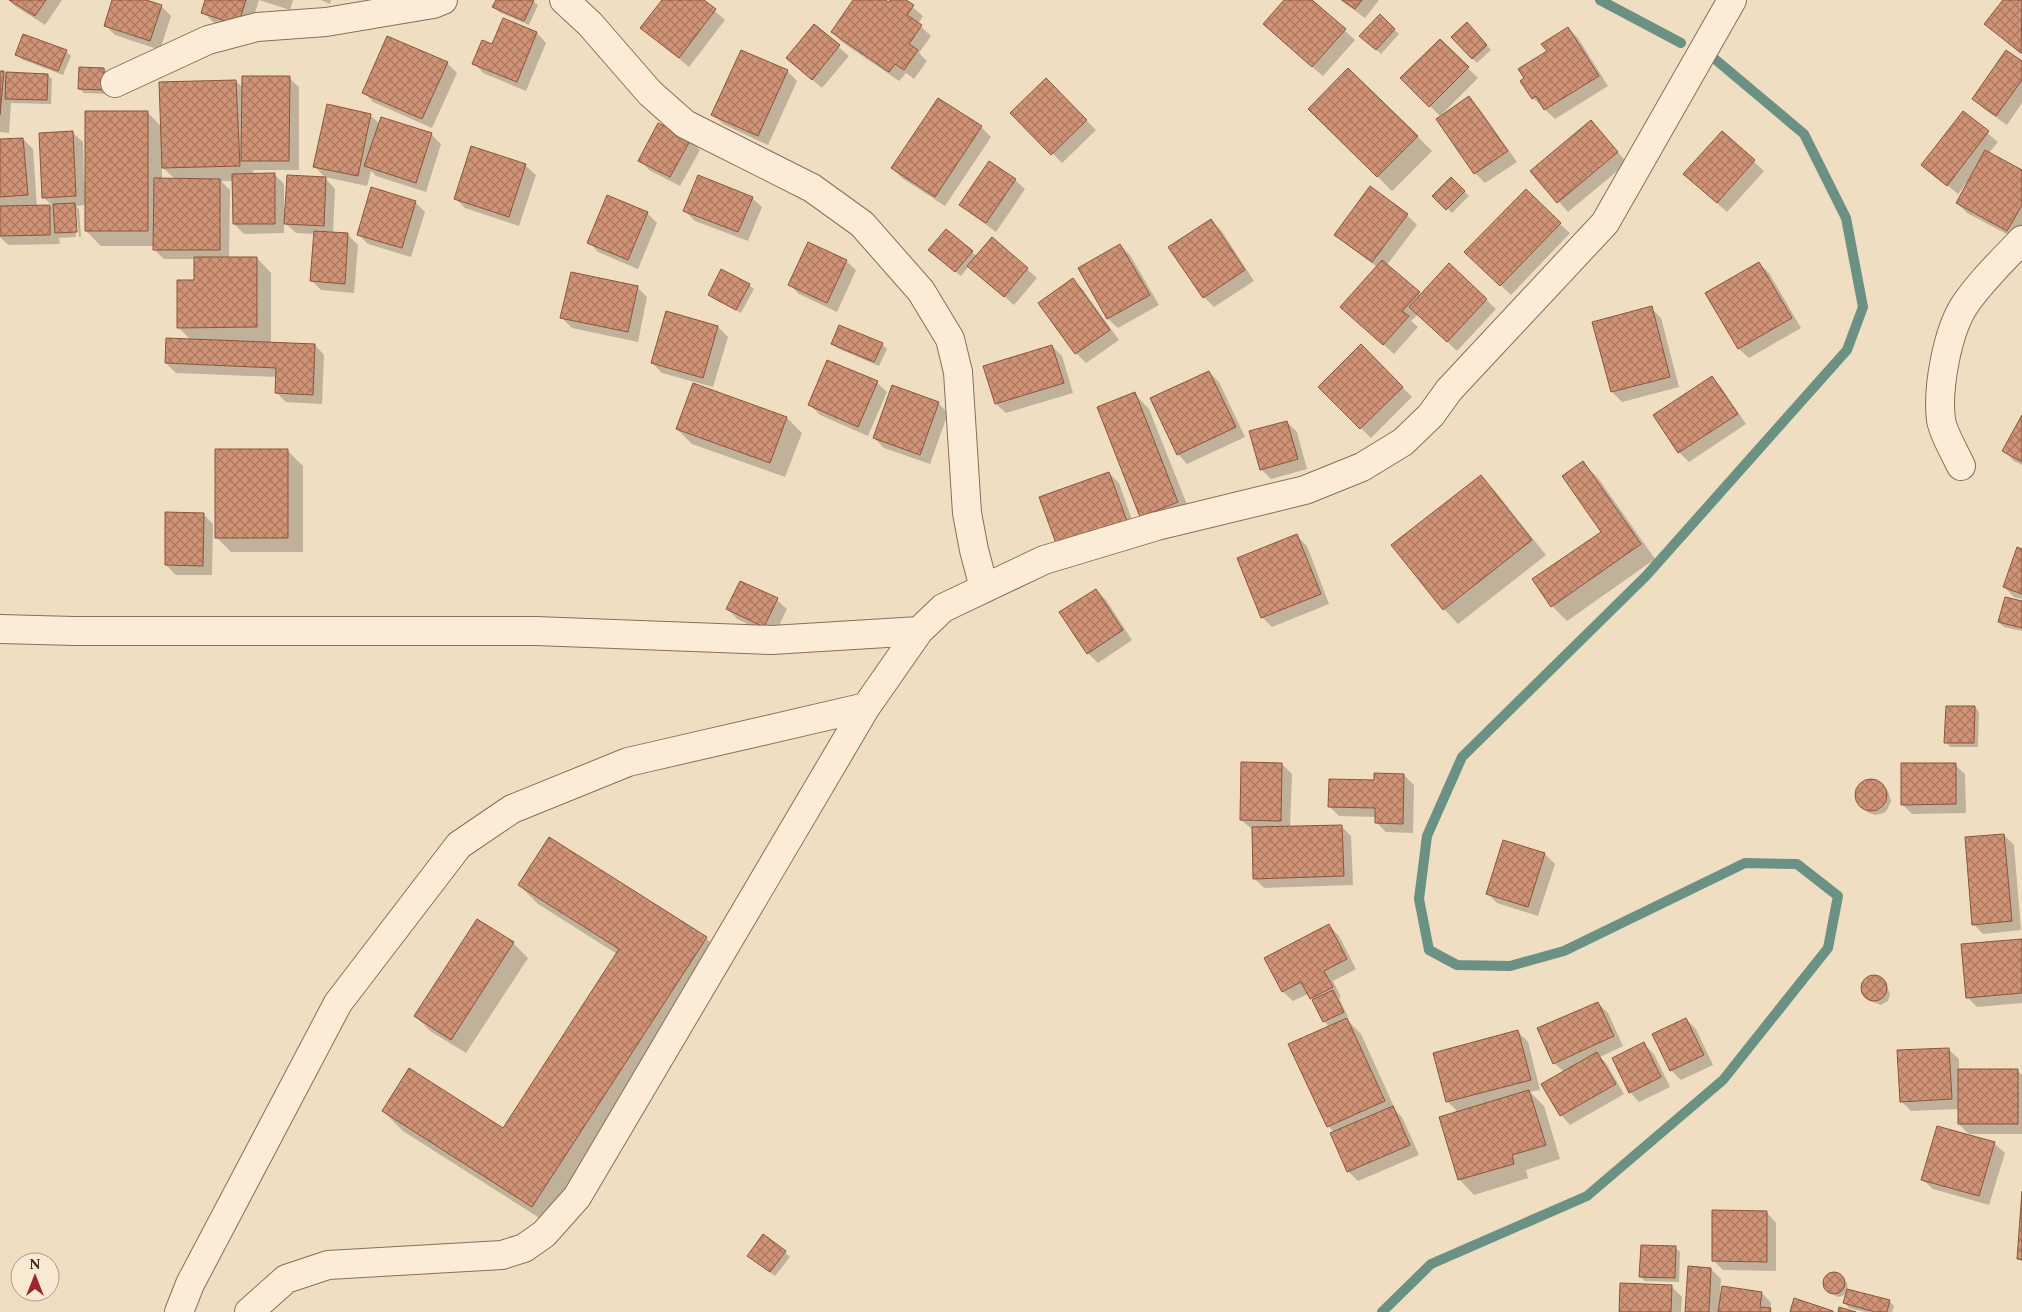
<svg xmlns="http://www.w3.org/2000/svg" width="2022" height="1312" font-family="Spectral,serif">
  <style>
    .shadow { fill: #0003; fill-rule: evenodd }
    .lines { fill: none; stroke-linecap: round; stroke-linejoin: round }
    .stream { stroke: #6b9184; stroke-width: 10 }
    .building { fill: url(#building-cross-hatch); stroke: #8b553d }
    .street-casing { stroke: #8b6e58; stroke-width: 30 }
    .street { stroke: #faecd6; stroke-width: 28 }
  </style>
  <defs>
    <pattern id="building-cross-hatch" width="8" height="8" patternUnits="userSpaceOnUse" patternTransform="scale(1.25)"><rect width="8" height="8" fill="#d09376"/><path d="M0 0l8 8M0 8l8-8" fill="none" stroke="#aa7860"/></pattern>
  </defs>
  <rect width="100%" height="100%" fill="#f0dec2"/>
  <path class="shadow" d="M9,0H62L45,25L15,6Z
    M113,0H142L161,6L171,16L160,50L115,35L105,25Z
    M206,0H259L248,34L213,22L203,12Z
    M259,0H293L290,10Z
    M321,0H331L330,4Z
    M497,0H532L538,5L529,25L499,12L494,7Z
    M663,0H702L725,20L689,67L642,28Z
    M855,0H883L889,4L892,0H904L923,16L918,24L931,36L919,53L927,61L914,79L906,73L899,81L842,42L832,32Z
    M1286,0H1311L1355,40L1323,76L1274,34Z
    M1340,0H1379L1365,18Z
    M2005,0H2022V55L1986,24Z
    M1380,16L1399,34L1381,54L1366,40Z
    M504,19L537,33L546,43L526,91L483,73L474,63L493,46Z
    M814,26L849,56L822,88L787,58Z
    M1568,28L1578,38L1608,86L1555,119L1533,98L1548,52Z
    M1472,29L1491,50L1477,63L1472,58Z
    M1440,41L1478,78L1440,116L1402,78Z
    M66,51L71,56L63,75L21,59L17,54Z
    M2022,62V103L2007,125L1984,109L1974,99Z
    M447,63L457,73L432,128L373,102L364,92Z
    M104,69L108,73V94L84,93L79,88Z
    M787,71L797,81L768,145L723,124L713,115Z
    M0,72H3L8,76L47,75L52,79L51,104L11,103L9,133L0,132Z
    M289,78L299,87V170H253L254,175L274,174L284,184V209L326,179L335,189L333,234L348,235L358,245L354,293L321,290L311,280L315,234L296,233L284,222V233L244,234L234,224V181H221L230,190L229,258H257L271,273V344L315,345L324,355L322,404L286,402L276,392L277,377L176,373L166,363L192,341L178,327L195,282V259H164L154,249V246H101L86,231V205L76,206L79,209L81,237H79L76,207H74L76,237L59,238L60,244L8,245L0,237V141L23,139L33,149L37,207L53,206L43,197L73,133L83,142L84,182H86L147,112L162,127L236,81L243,88ZM162,167L175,179H162Z
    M1046,80L1096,130L1062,163L1012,113Z
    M1469,98L1479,108L1517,162L1485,183L1475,173L1438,120Z
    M1310,109L1417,136L1432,151L1392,191Z
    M1963,113L1998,142L1989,153L2022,171V232L2018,240L1967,213L1957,203L1969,183L1967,182L1958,194L1923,165Z
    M370,115L380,124L382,118L432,135L441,144L426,192L376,176L371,171L367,186L325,177L315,167Z
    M981,127L991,137L945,206L902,178L892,168Z
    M1601,132L1627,163L1568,212L1532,171Z
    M1722,132L1764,171L1727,212L1694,183Z
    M690,140L700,150L680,186L649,170L640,160Z
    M472,148L526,166L536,175L519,226L465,208L455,198Z
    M1451,179L1469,196L1452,213L1434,196Z
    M1015,180L1025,189L996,232L971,214L961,204Z
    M1371,188L1407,215L1417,225L1387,265L1421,295L1449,265L1496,309L1457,351L1418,314L1411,321L1418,327L1394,354L1352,317L1377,267L1346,244L1336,234Z
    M752,198L762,207L748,241L695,221L685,211Z
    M415,202L425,212L411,257L368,244L358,234Z
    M647,213L657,223L638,269L598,252L589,242Z
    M1211,220L1221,230L1254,281L1214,307L1204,297Z
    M1560,224L1570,233L1511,295L1476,262Z
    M1120,245L1130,255L1159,305L1118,328L1108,319L1079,269Z
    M972,252L977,256L1027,269L1037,278L1014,305L969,266L961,276L934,254Z
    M846,261L856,270L837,312L799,294L789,284Z
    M1759,263L1769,273L1801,328L1749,358L1739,349L1707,294Z
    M1073,280L1083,290L1119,340L1086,363L1076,353Z
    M749,285L754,289L741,313L714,299L709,295Z
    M637,287L647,297L638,342L572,328L562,318Z
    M1651,308L1661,318L1679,387L1622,402L1612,392Z
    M667,312L718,327L728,337L713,387L662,373L652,363Z
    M833,344H882L887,349L879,366L837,348Z
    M1052,346L1062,356L1073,393L1006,413L996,404Z
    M1361,346L1412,397L1371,438L1320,387Z
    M1209,372L1219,382L1245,437L1187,464L1178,454Z
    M1712,378L1721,387L1746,424L1689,462L1679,452Z
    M877,383L887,392L868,436L820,415L810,405Z
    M694,385L787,418L802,433L785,477L692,444L677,429Z
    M1135,394L1149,409L1192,517H1141Z
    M938,403L948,413L930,464L884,448L874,438Z
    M2022,418V465L2014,461L2004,451Z
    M1287,422L1297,432L1307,469L1271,479L1261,469Z
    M288,451L303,466V552H231L216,537Z
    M1583,463L1598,478L1655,559L1567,621L1552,606L1603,532Z
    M1109,473L1119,483L1136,531L1041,498Z
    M1481,477L1495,491L1546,555L1458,624L1444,609Z
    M203,514L213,524L212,575H176L166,565Z
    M1297,536L1307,546L1329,604L1272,627L1262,617Z
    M2022,551V599L2014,597L2004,587Z
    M740,582L777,600L787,609L774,636L737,619L728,609Z
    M1096,590L1106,600L1132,640L1098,663L1088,653Z
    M2022,603V631L2004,627L1999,622Z
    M1975,707L1979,712L1978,747H1950L1946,742Z
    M1282,764L1292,774L1290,828L1341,826L1351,836L1353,885L1264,888L1254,878L1253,830L1241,820Z
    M1955,765L1965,774L1966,813L1912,814L1902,804Z
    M1404,775L1414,785L1413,833L1386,832L1376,822V817L1339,816L1329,806L1375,781Z
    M1869,780H1874L1888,791L1891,801L1887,810L1884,813L1875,815L1867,812L1856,799L1855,794L1860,785Z
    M2004,835L2014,845L2021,930L1983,934L1973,924Z
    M1504,842L1545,854L1555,864L1538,916L1497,903L1487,893Z
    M519,885L706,938L725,957L552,1226L403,1131L383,1111L504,1129L617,954L538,904Z
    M1329,926L1339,936L1356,969L1333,981L1341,997L1339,998L1348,1017L1345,1018L1361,1034L1396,1111L1402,1117L1419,1155L1358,1181L1348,1171L1334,1132L1328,1126L1329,1027L1324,1021L1315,1002L1308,994L1293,1001L1283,992L1266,959Z
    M2022,940V1003L1977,1007L1967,997Z
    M513,943L528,958L466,1053L430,1031L415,1016Z
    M1873,977L1881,979L1886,984L1890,994L1888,1001L1881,1005L1870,1001L1862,989L1867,979Z
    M1598,1003L1608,1013L1623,1046L1600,1057L1606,1063L1624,1094L1570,1125L1561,1115L1564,1072L1554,1063Z
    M1686,1019L1696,1029L1713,1065L1681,1080L1671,1070L1654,1035Z
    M1518,1032L1528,1042L1540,1090L1530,1092L1544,1106L1560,1159L1526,1170L1528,1178L1474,1195L1460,1180L1440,1118L1458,1112L1448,1102Z
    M1644,1044L1654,1054L1670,1087L1639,1102L1630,1092Z
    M1949,1050L1959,1059V1070H2017L2022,1075V1134H1969L1959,1124V1109L1911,1111L1901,1101Z
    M1938,1128L1995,1144L2005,1153L1989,1205L1933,1189L1923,1180Z
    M1767,1213L1776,1223V1271L1723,1270L1713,1260Z
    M1676,1248L1680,1252L1679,1282L1645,1281L1640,1276Z
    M785,1252L790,1257L775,1276L754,1261Z
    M1711,1269L1721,1279L1720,1295L1762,1293L1771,1303L1770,1310L1773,1312H1687Z
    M1837,1274L1847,1283L1848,1289L1843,1296L1837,1297L1827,1289L1824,1283L1828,1275Z
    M1672,1287L1682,1297L1681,1312H1620Z
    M1889,1301L1894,1306L1892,1312H1865L1849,1308L1845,1303Z"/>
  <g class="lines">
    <path class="stream" d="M1600,0L1681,43
      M1382,1312L1431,1264L1587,1196L1723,1080L1828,948L1838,896L1797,864L1745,863L1564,951L1510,966L1457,965L1429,950L1419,899L1427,836L1462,757L1646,576L1847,350L1863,307L1846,218L1804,134L1716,60"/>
  </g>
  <path class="building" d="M9,0H46L35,16Z
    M112,0H146L162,5L150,41L104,26Z
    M205,0H246L238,25L201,13Z
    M496,0H534L524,21L492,7Z
    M662,0H704L716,9L679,58L640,28Z
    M853,0H885L889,2L890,0H906L914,5L907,15L922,25L909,44L918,50L904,70L895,64L889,72L831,32Z
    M1284,0H1312L1346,29L1312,67L1263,24Z
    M1342,0H1362L1355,9Z
    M2003,0H2022L2021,53L1984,24Z
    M1380,14L1395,29L1376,50L1359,36Z
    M503,18L537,32L517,82L472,64L482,40L492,44Z
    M1467,22L1487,45L1472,59L1451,37Z
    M814,24L840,45L812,80L786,58Z
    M1568,27L1599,76L1544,110L1536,96L1532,99L1520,81L1524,78L1518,69L1547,51L1541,44Z
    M23,34L67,50L58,71L15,55Z
    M387,36L448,62L422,119L362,93Z
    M1440,39L1469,67L1429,107L1400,78Z
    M741,50L788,70L758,136L711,115Z
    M2006,50L2022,61V80L1996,116L1972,99Z
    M79,67L104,68V90L78,89Z
    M1348,68L1418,136L1377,177L1308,109Z
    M0,71H4L0,115Z
    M6,72L48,74L47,100L5,99Z
    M242,76H290L289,161H241Z
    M1046,78L1087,120L1051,155L1010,113Z
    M236,80L240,166L162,168L159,82Z
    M1469,96L1508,151L1474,174L1436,119Z
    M938,98L982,126L935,197L891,168Z
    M327,104L371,114L358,176L313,167Z
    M85,111H148V231H85Z
    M1963,111L1989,131L1947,186L1921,165Z
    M381,117L432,133L416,183L364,166Z
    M1591,120L1618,152L1557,203L1530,171Z
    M658,123L691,139L670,177L638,161Z
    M73,131L76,196L42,198L39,133Z
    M1722,131L1755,160L1717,203L1683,174Z
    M23,138L28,195L0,197V139Z
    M471,146L526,164L509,217L454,199Z
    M1985,150L2022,170V205L2007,231L1956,203Z
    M989,161L1016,179L986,223L959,205Z
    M275,173V224H233L232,174Z
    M287,175L326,177L324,226L284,224Z
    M698,175L753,197L738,232L683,211Z
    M1451,177L1465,191L1446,210L1432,196Z
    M154,178L220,179V250H153Z
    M1370,186L1408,214L1372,262L1334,235Z
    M371,187L416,201L402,248L357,235Z
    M1526,189L1561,223L1500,286L1464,252Z
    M607,195L648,212L628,260L587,243Z
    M75,203L77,232L55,233L53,204Z
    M50,205V235L0,236V206Z
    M1211,219L1245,270L1203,298L1168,247Z
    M946,229L973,251L955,272L928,250Z
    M314,231L348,233L345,284L310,281Z
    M992,237L1028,268L1004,297L967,266Z
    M808,242L847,260L827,303L788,285Z
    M1120,244L1150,295L1107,319L1078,268Z
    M194,257H257V327L177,328V280H194Z
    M1382,260L1420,292L1402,311L1409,316L1383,345L1340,307Z
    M1759,262L1792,318L1738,349L1705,293Z
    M1449,263L1487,299L1447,342L1409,307Z
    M721,269L750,284L736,310L708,295Z
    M571,272L638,286L628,332L560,318Z
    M1073,278L1110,330L1075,354L1038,303Z
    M1652,306L1670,377L1611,392L1592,322Z
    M666,311L718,326L703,378L651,363Z
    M839,325L883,343L874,362L831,344Z
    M166,338L315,344L313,395L275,393L276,368L165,363Z
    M1361,344L1403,387L1360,429L1318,387Z
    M1052,345L1064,383L995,404L983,366Z
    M827,360L878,381L858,427L808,405Z
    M1209,371L1236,427L1177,455L1150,398Z
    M1712,376L1738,414L1678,453L1653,415Z
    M693,383L787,417L770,463L676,429Z
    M892,385L939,402L920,455L873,438Z
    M1135,392L1178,502L1140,517L1097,407Z
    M2022,415V462L2002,451Z
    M1287,421L1298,459L1260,470L1249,431Z
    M215,449H288V538H215Z
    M1583,461L1641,544L1551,607L1532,579L1601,532L1562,476Z
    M1109,472L1127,521L1057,546L1039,497Z
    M1481,475L1532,540L1443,610L1391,545Z
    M165,512L204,513L203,566L165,565Z
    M1297,534L1321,594L1261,618L1237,558Z
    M2017,547L2022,549V594L2003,587Z
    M740,581L778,598L764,627L726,609Z
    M1096,589L1123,630L1087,654L1059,612Z
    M2005,597L2022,601V628L1998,622Z
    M1946,706H1975L1974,743H1944Z
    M1241,762L1282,763L1281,821L1240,820Z
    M1901,763H1956V804L1901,805Z
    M1374,773L1404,774L1403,824L1375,823V808L1328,807L1329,779L1374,780Z
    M1855 795a16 16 0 1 1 32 0a16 16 0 1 1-32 0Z
    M1342,825L1344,876L1253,879L1252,827Z
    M2004,834L2012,921L1972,925L1965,837Z
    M549,837L707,937L532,1207L382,1111L409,1068L503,1128L619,949L518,885Z
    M1503,840L1545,853L1528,907L1486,894Z
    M477,919L514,942L451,1040L414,1016Z
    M1329,924L1347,959L1324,971L1333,987L1310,999L1301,982L1282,992L1264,958Z
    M2022,939V993L1966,998L1961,944Z
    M1861 988a13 13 0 1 1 26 0a13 13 0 1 1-26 0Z
    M1333,990L1344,1012L1323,1022L1312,1000Z
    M1598,1002L1614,1036L1553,1064L1537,1028Z
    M1347,1018L1385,1101L1327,1127L1288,1044Z
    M1686,1018L1704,1055L1670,1071L1652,1034Z
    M1518,1030L1531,1080L1446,1102L1433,1053Z
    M1644,1042L1661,1077L1629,1093L1612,1058Z
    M1949,1048L1952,1099L1900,1102L1897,1050Z
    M1597,1052L1616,1084L1560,1116L1541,1084Z
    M1958,1069H2018V1124H1958Z
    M1529,1090L1546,1145L1512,1155L1514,1164L1458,1180L1439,1117Z
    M1393,1106L1410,1145L1347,1172L1330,1133Z
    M1937,1126L1995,1142L1979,1196L1921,1180Z
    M2022,1191V1260L2017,1259Z
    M1712,1210L1767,1211V1262L1712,1261Z
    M763,1234L786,1251L770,1272L747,1256Z
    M1641,1245L1676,1246L1675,1278L1639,1277Z
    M1688,1266L1711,1268L1709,1312H1685Z
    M1823 1283a11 11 0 1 1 22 0a11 11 0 1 1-22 0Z
    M1620,1283L1672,1285L1671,1312H1619Z
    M1722,1286L1762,1292L1760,1307L1771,1308L1770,1312H1718Z
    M1847,1289L1890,1300L1887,1312H1875L1843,1303Z
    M1794,1298L1833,1311V1312H1790Z
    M1839,1307L1856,1312H1838Z"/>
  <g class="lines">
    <g class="street-casing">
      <path id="street" d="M564,0L590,24L650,93L685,124L812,188L862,224L921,291L950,339L958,372L967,513L974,550L984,588
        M115,83L208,40L257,27L326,22L433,4L443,0
        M1961,466C1955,453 1943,433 1941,420C1937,389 1947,333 1964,306C1980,282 2002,261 2022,240
        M0,629L74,631H536L772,640L919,631
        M179,1312L190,1284L338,1003L459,845L512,809L628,762L866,707
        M249,1312L286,1279L328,1265L502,1255L524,1248L544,1234L577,1197L866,707L919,631L943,608L1044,560L1157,526L1305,490L1362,467L1403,442L1431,415L1449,390L1605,223L1732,0"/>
    </g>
    <use href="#street" class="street"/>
  </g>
  <g transform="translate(35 1277)"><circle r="24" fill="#f7e9d2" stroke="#ab9c8a"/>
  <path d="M0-4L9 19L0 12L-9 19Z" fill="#9c2632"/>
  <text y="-8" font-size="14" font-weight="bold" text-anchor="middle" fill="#3a281d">N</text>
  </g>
</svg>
